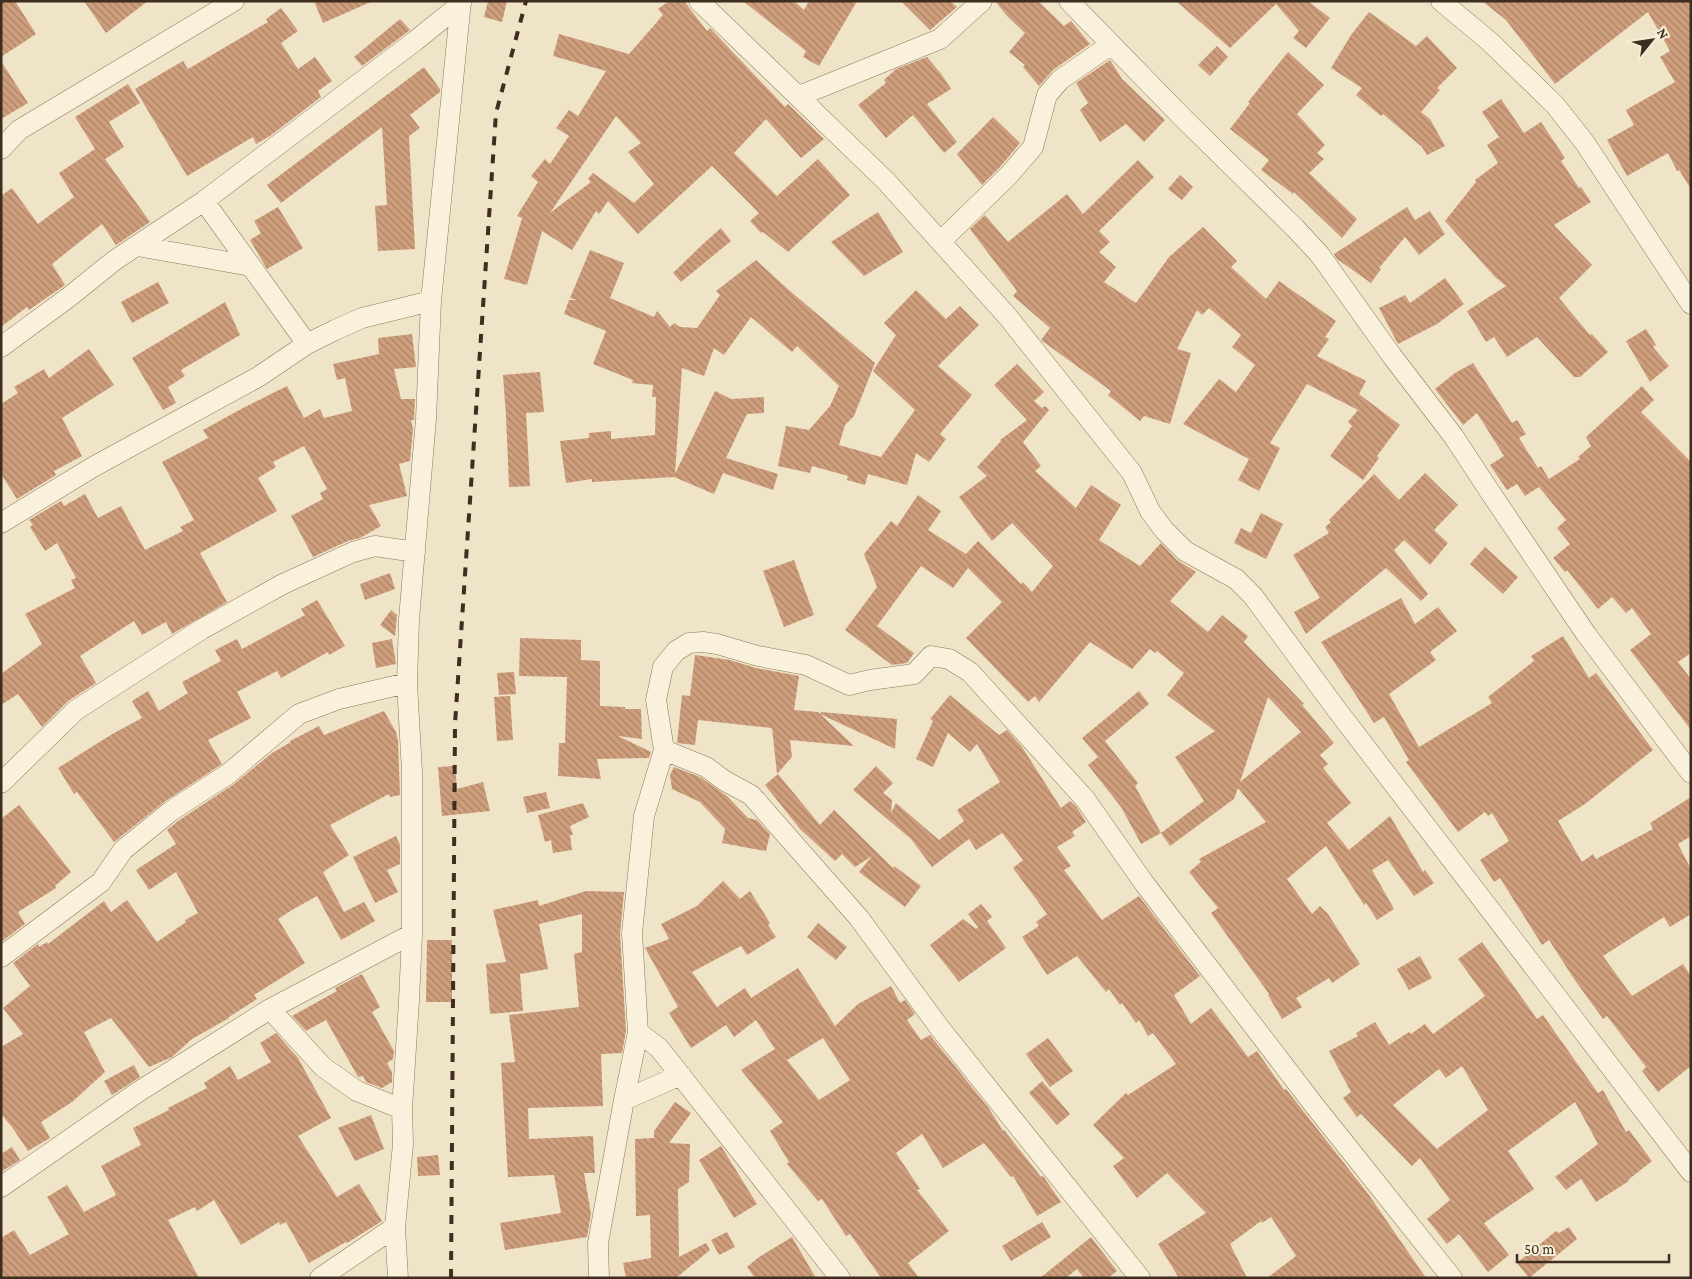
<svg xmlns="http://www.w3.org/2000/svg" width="1692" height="1279" font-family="'Crimson Pro',serif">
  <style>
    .building { fill: url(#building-back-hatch); fill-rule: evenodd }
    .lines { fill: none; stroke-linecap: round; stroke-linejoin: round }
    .street-casing { stroke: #8d765c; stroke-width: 21 }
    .street { stroke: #faf1dc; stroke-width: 20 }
    .rail { stroke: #3d2e20; stroke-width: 4; stroke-dasharray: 9 9; stroke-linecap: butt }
  </style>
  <defs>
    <pattern id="building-back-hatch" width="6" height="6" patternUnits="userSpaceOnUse" patternTransform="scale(1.25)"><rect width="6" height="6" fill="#cf9f7d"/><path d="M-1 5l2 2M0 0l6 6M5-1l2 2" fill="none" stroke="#a98266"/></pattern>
  </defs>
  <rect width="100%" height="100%" fill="#f0e4c8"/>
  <path class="building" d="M1,1H15L36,34L1,57Z
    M84,1H148L106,33Z
    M314,1H373L323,23Z
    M488,1H507L502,22L484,17Z
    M669,1H684L707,31L710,28L785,107L788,104L824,139L801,158L766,119L734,153L777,196L818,159L850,195L788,252L763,232L761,233L750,221L759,213L712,166L638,234L608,201L599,214L596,211L572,250L542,231L527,285L504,279L522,218L517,216L538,182L531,176L545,159L550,164L569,136L556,128L569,110L578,116L606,71L553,56L559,34L629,54L663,15L658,9ZM616,116L641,143L628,152L654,184L634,203L593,173L588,179L591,182L550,213Z
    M743,1H794L804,10L809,1H857L819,66L803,57L806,51Z
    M901,1H950L957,7L930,30Z
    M995,1H1038L1064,26L1071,21L1090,44L1053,70L1039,86L1023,67L1025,65L1009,52L1025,33L1007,16Z
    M1176,1H1308L1330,18L1306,48L1293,38L1299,31L1276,4L1230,48Z
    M1482,1H1691V189L1679,170L1677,171L1668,153L1627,176L1607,140L1634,125L1626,110L1675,82L1660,57L1670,51L1648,12L1555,84L1506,20Z
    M281,8L298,31L281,43L298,69L315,57L332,81L318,91L321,97L270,136L256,144L253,137L187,176L135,89L183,61L188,69L268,22L266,19Z
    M1369,12L1416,46L1427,36L1457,68L1437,88L1440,90L1421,112L1430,119L1445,146L1427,155L1422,147L1383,114L1381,116L1356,95L1362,88L1331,68L1351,35Z
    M400,19L410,30L362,66L354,57Z
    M1217,46L1228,57L1210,76L1198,65Z
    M1288,52L1324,85L1297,114L1325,145L1317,153L1324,159L1309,173L1357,219L1342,238L1294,192L1293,194L1261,170L1269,160L1230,129L1250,103L1248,102Z
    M927,57L942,75L951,89L927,104L957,142L944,153L913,115L886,138L858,105L886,83L884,80L896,69Z
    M1110,60L1122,79L1165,120L1144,142L1126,124L1100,142L1080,110L1088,103L1076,83Z
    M1,61L28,103L1,119Z
    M424,67L440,89V92L410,115L420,128L409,136L415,249L378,251L375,206L387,205L382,127L281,203L267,185Z
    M128,84L140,103L109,122L124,147L105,159L150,222L116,245L102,224L52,264L65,285L29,310L27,307L1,327V196L12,188L38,224L74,197L59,173L95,149L75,117Z
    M1501,99L1524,133L1541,122L1565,158L1561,161L1579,188L1581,187L1591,202L1554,225L1592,265L1559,298L1590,335L1592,334L1608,352L1580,377H1574L1537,337L1507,357L1494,337L1486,342L1467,311L1506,286L1495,277L1445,221L1476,182L1475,180L1498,163L1487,145L1499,137L1482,112Z
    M993,117L1020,143L1000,167L982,185L957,154Z
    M1138,160L1154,177L1099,231L1110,242L1099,252L1116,267L1104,282L1136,303L1169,257L1203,227L1237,261L1231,267L1266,299L1279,281L1336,321L1325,337L1329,339L1317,356L1366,381L1359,394L1400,425L1377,456L1379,458L1363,480L1330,456L1352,426L1348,422L1358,410L1307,384L1270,443L1280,448L1259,491L1238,480L1249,459L1183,424L1219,379L1236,392L1255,365L1232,347L1241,335L1209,308L1202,315L1197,310L1177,349L1191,353L1170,424L1144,416L1140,421L1108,395L1111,391L1041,340L1050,328L1013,296L1017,291L970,229L985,215L1008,242L1067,194L1083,214Z
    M1180,175L1193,187L1182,200L1168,189Z
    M278,207L303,248L267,269L250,240L261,233L254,221Z
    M1407,207L1415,220L1430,211L1445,234L1419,255L1405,237L1379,268L1381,269L1371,283L1337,259L1334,254Z
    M878,212L903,252L864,276L831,242Z
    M721,228L731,241L681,282L673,273L704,243Z
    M590,250L624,263L610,298L654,317L657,311L670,327L674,323L680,327L697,328L720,295L716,291L756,260L790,291L875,363L854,416L845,425L839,445L881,457L915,410L873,371L896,335L884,323L916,290L946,319L960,306L979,325L938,366L972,395L940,434L946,439L929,462L916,453L907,485L868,474L865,485L847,480L848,476L812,466L810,473L778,466L786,426L809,430L830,406L839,386L797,346L792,352L751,317L724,355L714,348L704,376L682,368L675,474L715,391L731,399L764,397V413L747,414L726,458L778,474L773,490L723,473L714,494L674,477L592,482V479L566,483L560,441L589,438V433L611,431V439L655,435L656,397H652L653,385L632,383L633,380L593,364L606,331L564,314L569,300H577L570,298Z
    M1445,278L1464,304L1437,324L1398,344L1379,308L1405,295L1410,303Z
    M158,282L169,303L132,323L121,302Z
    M225,302L240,335L181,370L185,376L168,387L176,403L163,410L132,358Z
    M1646,329L1656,345L1653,347L1669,366L1650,382L1626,341Z
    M412,334L416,367L394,369L401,399H415L414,420H411L413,429L410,461L399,464L407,496L369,505L381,526L360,538L348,541L313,557L291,516L323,499L320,493L327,489L304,446L273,462L276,467L258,478L277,511L200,553L227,602L172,634L166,622L142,635L134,621L80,656L96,683L68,701L42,727L18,694L1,705V674L42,644L25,614L75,588L71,580L76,578L57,543L45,551L30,527L33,525L29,520L61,501L64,506L85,494L98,518L121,506L145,550L183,531L180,527L194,520L162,462L208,438L203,430L243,408L287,386L304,418L320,409L324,418L352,411L345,378L337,380L333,364L379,354L378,338Z
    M89,349L114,385L62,418L82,456L54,471L56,475L17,499L1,474V404L18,393L14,387L44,369L49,378Z
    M1473,363L1512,423L1517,420L1526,434L1519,438L1538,468L1541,466L1549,479L1580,459L1578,457L1591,446L1586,437L1642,386L1654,400L1641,412L1691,462V653L1678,662L1691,679V730L1630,650L1651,634L1632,608L1626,613L1612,597L1598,609L1567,570L1565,572L1553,558L1570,544L1557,528L1566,520L1539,487L1525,496L1517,484L1507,490L1490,465L1504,456L1477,413L1463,425L1435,389L1455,373Z
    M1017,364L1044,392L1034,401L1042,408L1045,406L1049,410L1023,442L1041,466L1035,471L1076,508L1091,485L1121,505L1099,540L1140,566L1161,543L1177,560L1196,572L1170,601L1208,632L1222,615L1248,636L1244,642L1304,704L1302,705L1334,743L1320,755L1328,764L1323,768L1351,803L1327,823L1349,850L1390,816L1423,872L1425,870L1434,883L1414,896L1388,860L1372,870L1394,909L1377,920L1366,903L1364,905L1326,846L1287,879L1312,914L1320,906L1328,914L1360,964L1332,983L1329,978L1296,998L1302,1007L1282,1019L1268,995L1269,994L1211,913L1218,908L1189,872L1201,862L1199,859L1266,822L1238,788L1234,799L1170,846L1161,833L1141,844L1121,807L1088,765L1098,757L1082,738L1139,691L1149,704L1105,741L1138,783L1135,786L1161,833L1204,801L1175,757L1215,731L1167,695L1184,673L1157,651L1155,653L1150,649L1132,669L1090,642L1039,702L1035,696L1028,702L966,638L1002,602L968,568L953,588L921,566L877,626L914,653L907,663L892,665L845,630L877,587L864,554L891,521L897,526L918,495L941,511L928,530L966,554L978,541L1021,584L1023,582L1032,592L1053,566L1012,523L992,541L959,497L987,476L977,467L1001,441L1000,440L1027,420L994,385ZM1268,697L1301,732L1240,782Z
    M540,372L544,412L526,413L530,486L509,487L506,415L503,375Z
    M1425,473L1458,505L1434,530L1448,543L1430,565L1404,540L1394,550L1428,594L1421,601L1386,568L1306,634L1294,612L1320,598L1293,555L1329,533L1325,527L1331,522L1329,520L1374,474L1399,500Z
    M1261,513L1283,524L1266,559L1234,543L1241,528L1251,533Z
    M1485,547L1518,577L1503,594L1470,564Z
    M794,560L814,615L784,627L763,571Z
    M390,573L395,589L365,600L360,584Z
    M1401,598L1415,624L1438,607L1457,631L1430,652L1436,660L1389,694L1419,747L1492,703L1488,697L1534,661L1531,656L1563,636L1589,678L1596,673L1653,750L1585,804L1558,821L1582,862L1593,854L1596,859L1653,829L1650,823L1691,797V836L1678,844L1691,869V914L1670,927L1664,917L1603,956L1632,996L1683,964L1691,976V1066L1658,1092L1642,1071L1646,1067L1607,1016L1603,1019L1574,979L1549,940L1542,945L1500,878L1494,882L1480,860L1509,841L1492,813L1488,816L1485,812L1458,832L1406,762L1409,760L1384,717L1374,723L1321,642Z
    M317,600L345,646L329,655L328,652L281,678L277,671L237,692L251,718L208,740L222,764L164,802L114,842L77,792L74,794L58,768L114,733L142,718L132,701L148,691L159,711L188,693L182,682L221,661L215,650L237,639L242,649L305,615L301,609Z
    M391,610L397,615L395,636L380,625Z
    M520,638L581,640V660L600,661V706L625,707V709H641L642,739L618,736L651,752L649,758L597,759L601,779L558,776L559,743H565L567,677L519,676Z
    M392,639L396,664L376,668L372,643Z
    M695,655L730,660L756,668L799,676L794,710L818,712L854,746L790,740L792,757L777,774L772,728L698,720L695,745L677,743L682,695L690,696Z
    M514,672L516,694L499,695L497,673Z
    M950,695L999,735L1007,730L1022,747L1061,808L1070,801L1076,806L1086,822L1072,832L1075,836L1057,847L1071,866L1064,870L1102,920L1139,896L1200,976L1174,995L1191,1024L1211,1008L1248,1057L1257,1051L1284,1090L1286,1089L1369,1195L1426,1278H1267L1296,1256L1271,1217L1262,1223L1261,1221L1230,1244L1247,1278H1179L1158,1244L1206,1213L1167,1173L1137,1198L1113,1166L1124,1158L1093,1125L1126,1093L1128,1095L1176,1064L1153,1033L1148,1036L1139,1020L1136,1023L1122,1003L1120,1005L1109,989L1106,992L1077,956L1047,975L1022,937L1039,926L1036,922L1047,914L1013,868L1023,860L1002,833L976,850L969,839L932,867L911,839L853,790L876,766L893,783L883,793L892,800L891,813L896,803L939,840L964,821L957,810L1000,782L977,744L970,752L948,733L933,767L916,759L933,721L930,719Z
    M510,696L513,740L497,741L494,697Z
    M384,711L396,732L398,741L400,795L390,797L389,794L330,825L349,855L323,872L344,912L364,902L375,921L341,940L317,896L292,910L278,919L305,963L254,995L257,999L229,1017V1018L192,1039L172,1057L149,1067L111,1018L84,1032L105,1072L72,1102L41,1122L50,1138L28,1151L12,1127L1,1114V1047L23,1034L3,1008L30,986L13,963L38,944L39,947L47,942L48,944L104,901L111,912L127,900L157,942L186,922L185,920L198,913L176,872L149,890L136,870L176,844L167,830L178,821L234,784L272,753L291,742L290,741L319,726L324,735Z
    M821,712L897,719L895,749L820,714Z
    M455,766L457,789L483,782L490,811L442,816L438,767Z
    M674,767L700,777L727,796L748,818L757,820L770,834L766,851L722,843L725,829L700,802L672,789L670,775Z
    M778,774L820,825L834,810L893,868L894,866L921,886L905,907L859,872L872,856L855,867L842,854L835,861L800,829L765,785Z
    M546,792L550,808L527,813L523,797Z
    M583,803L589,817L570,826L573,835H570L572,850L553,853L551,840L545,842L538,815Z
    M19,805L71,872L55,886L56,888L18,912L25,924L1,942V819Z
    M396,836L400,845V864L387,870L398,892L375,903L353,857Z
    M723,881L740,899L750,891L770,923L768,925L776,937L747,955L741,946L692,972L717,1007L745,988L751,998L798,968L835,1026L858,1004L891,986L900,1003L905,1000L915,1014L907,1020L921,1040L930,1035L988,1107L1003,1131L1004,1130L1041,1177L1043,1176L1061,1202L1037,1216L1013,1176L1011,1177L984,1143L943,1168L922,1134L896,1153L920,1189L917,1190L949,1231L908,1263L919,1278H881L850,1234L846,1236L822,1199L818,1201L787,1164L789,1162L770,1131L783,1122L741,1070L775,1049L756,1020L734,1037L726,1025L691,1048L669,1013L678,1007L645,948L669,939L661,924L697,906ZM823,1038L850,1080L819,1100L787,1060Z
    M586,891L624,892L620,934L626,1031L622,1053L601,1054L603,1106L528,1108L529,1139L593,1136L595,1173H584L591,1214L587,1237L505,1250L500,1223L561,1213L554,1175L508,1177L501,1063L515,1062L509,1015L579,1007L574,954L582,952V914L539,924L548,969L520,974L523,1011L490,1014L486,964L506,962L493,910L538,900L539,906Z
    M981,904L992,917L987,921L1006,948L959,982L930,945L963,919L976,929L978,927L968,914Z
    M818,923L847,947L836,960L807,937Z
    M427,940H452V1002H426Z
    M1482,942L1537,1019L1543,1015L1598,1093L1603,1090L1626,1132L1629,1130L1652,1161L1628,1180L1629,1181L1596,1202L1581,1179L1566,1190L1555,1177L1598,1144L1575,1102L1508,1151L1534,1189L1484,1223L1509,1255L1488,1272L1459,1234L1447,1244L1427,1219L1450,1200L1420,1158L1412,1166L1361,1114L1357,1117L1343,1098L1351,1092L1329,1051L1358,1036L1356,1033L1375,1022L1389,1045L1409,1032L1411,1034L1425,1024L1433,1034L1485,996L1458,959ZM1462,1066L1488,1110L1437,1149L1393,1105L1439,1069L1446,1078Z
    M1420,956L1432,978L1409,990L1397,969Z
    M362,974L380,1007L372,1012L394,1051L393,1059L387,1063L392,1072V1082L382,1088L366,1082L363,1076L358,1077L326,1020L306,1031L292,1016L337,991L335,988Z
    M276,1033L298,1058L331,1118L298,1136L337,1197L359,1184L382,1221L347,1243L346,1242L309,1263L286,1222L280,1225L279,1222L241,1245L214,1200L197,1211L195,1207L168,1220L199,1278H1V1238L14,1230L30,1255L69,1234L47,1197L67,1185L84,1212L116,1195L101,1166L141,1145L133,1128L169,1110L168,1108L207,1088L204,1083L230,1066L238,1080L271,1062L260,1043Z
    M1048,1038L1073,1071L1050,1087L1026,1054Z
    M134,1065L140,1077L112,1095L104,1081Z
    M1042,1081L1070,1114L1057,1125L1029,1093Z
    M675,1102L691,1113L669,1143L690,1144L689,1182L678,1189L679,1257L706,1243L710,1250L676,1278H626L623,1263L651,1258L650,1215L636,1216L635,1139L654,1138V1131Z
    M371,1115L384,1149L355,1161L338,1128Z
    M721,1146L757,1204L734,1218L699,1160Z
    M12,1147L20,1160L1,1172V1154Z
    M438,1155L440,1175L418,1176L417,1157Z
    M1042,1222L1051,1237L1011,1261L1002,1246Z
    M1569,1227L1577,1239L1529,1278L1517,1263L1556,1231L1559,1233Z
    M727,1232L735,1247L719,1255L711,1240Z
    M792,1237L816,1278H755L747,1267L759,1257Z
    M1091,1237L1117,1271L1108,1278H1084L1077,1269L1066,1278H1040Z"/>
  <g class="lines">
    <g class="street-casing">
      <path id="street" d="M699,1L886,181L1008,317L1132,473L1150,511L1164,530L1185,551L1236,579L1253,596L1337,710L1691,1172
        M1069,1L1183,118L1295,228L1320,255L1392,356L1454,437L1490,492L1586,634L1691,773
        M1441,1L1489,41L1555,105L1585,143L1691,304
        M799,96L940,39L982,1
        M1,149L19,130L234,1
        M204,201L307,344
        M941,241L1009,175L1033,147L1047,95L1060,80L1110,45
        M137,246L251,266
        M1,347L69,297L115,260L204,201L415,41L461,4
        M1,523L93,467L258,377L307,344L335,330L362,318L431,301
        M664,750L706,767L725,781L751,795L859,918L939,1027L1140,1278
        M1,783L76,710L202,629L283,584L353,552L375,546L415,552
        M1,957L101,882L123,850L171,811L228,774L299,714L339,699L407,683
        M270,1009L323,1067L357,1091L402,1109
        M638,1032L659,1048L840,1278
        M624,1100L681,1075
        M1,1187L138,1092L270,1009L412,934
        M320,1278L395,1227
        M398,1278L395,1227L403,1144L402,1109L409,1001L412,934V772L407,683L409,619L426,419L431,301L461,1
        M599,1278L598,1243L624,1100L638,1032L632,933L644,816L664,750L656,700L663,667L676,651L689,643L703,642L717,644L758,656L806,665L849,685L870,680L914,674L931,656L949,659L970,672L1085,799L1144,883L1314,1105L1452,1278"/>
    </g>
    <use href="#street" class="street"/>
    <path class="rail" d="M451,1278L455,724L496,113L526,1"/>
  </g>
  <rect width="1692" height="1279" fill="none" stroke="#3d2e20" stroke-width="5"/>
  <g transform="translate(1652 40) rotate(60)" stroke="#f7eed8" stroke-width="4" paint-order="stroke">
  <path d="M0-4L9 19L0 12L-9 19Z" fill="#3d2e20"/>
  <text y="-8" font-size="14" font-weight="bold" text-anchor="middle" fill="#3d2e20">N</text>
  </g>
  <path d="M1517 1254v8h152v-8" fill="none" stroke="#3d2e20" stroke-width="2.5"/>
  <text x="1524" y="1254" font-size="15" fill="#3d2e20" stroke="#f7eed8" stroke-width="4" paint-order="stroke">50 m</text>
</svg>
